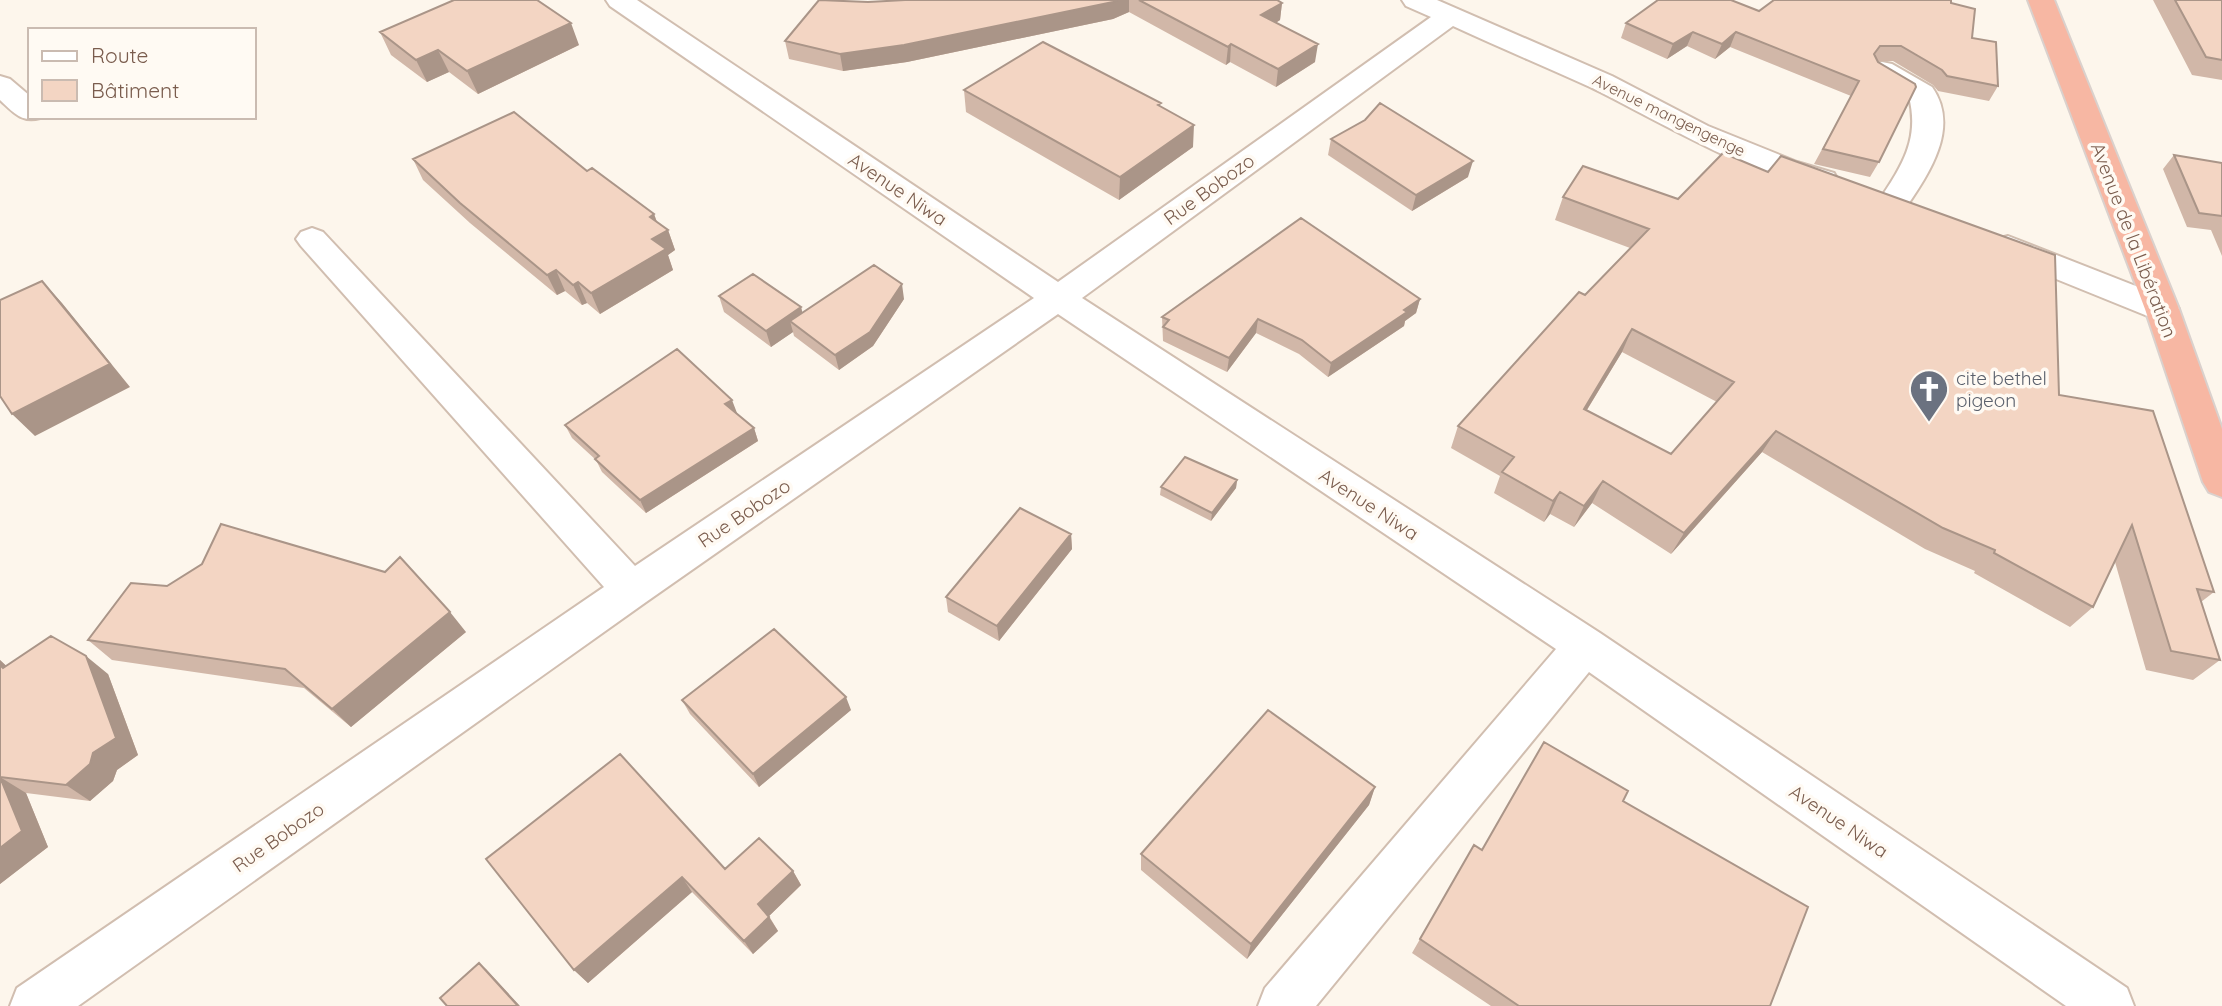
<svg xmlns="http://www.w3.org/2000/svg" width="2222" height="1006" font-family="Quicksand,sans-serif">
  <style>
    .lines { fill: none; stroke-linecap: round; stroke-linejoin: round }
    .minor-casing { stroke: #d1beb0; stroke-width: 4 }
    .highway-casing { stroke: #dad1cd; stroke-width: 4 }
    .minor { fill: #fff; fill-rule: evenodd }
    .highway { fill: #f7b7a3; fill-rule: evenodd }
    .wall { fill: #d1b7a8; fill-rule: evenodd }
    .shaded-wall { fill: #aa9588 }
    .building { fill: #f3d5c3; stroke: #aa9588; stroke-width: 2; fill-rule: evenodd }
    .labels { text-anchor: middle; stroke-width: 7; stroke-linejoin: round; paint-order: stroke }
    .far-street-label { font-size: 16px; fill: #7a5c4d; stroke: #fffaf3 }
    .street-label { font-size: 19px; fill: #7a5c4d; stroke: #fffaf3 }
    .worship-label { font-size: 19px; fill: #5b616d; stroke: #fffaf3; text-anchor: start }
  </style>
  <rect width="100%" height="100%" fill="#fdf6ec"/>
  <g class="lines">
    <g class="minor-casing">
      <path id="minor" d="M606,0H637L1058,282L1431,17L1406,6L1402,0H1437L1612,76L1708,126L1797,162L1834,173L1838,180L1834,187C1789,199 1637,109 1590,87C1544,66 1498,47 1453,26L1082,298L1600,633L2127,988L2134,1006H2066L1589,672L1316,1006H1258L1265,988L1556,649L1058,314L646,602L78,1006H10L17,988L604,587L301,246L296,239L301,232L312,228L323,232L635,566L1034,298L610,6Z
        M1882,62L1892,64L1932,87C1961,128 1928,175 1905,209L1894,212L1883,209L1878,202C1901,167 1920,140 1909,97L1872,76L1868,70L1872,64Z
        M0,76L10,79L30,96V117L40,118C21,123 13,112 0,100Z
        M2008,236L2174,301L2179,309L2174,317L2162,321L2150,317L1997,255L1992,247L1997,239Z"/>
    </g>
    <g class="highway-casing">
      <path id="highway" d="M2028,0H2054L2179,309L2222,429V497L2209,492L2203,482L2145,309Z"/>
    </g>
    <use href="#minor" class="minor"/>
    <use href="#highway" class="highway"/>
  </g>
  <path class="wall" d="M905,0H1277L1282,3L1280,20L1276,23L1315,62L1276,87L1230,62L1226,65L1129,12L1113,19L907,62L843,71L789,59L785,41L868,2Z
    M2153,0H2222V80L2192,75Z
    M1951,3L1972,38L1998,86L1989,101L1938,91L1933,85L1893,61H1877L1879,162L1870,177L1814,164L1851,96L1730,47L1715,59L1687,46L1667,59L1621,38L1626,23L1759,11Z
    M380,32L579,45L478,94L449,72L427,82L391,55Z
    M964,90L1161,107L1193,147L1119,200L966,112Z
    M1331,139L1468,177L1412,211L1328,155Z
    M2174,155L2222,163V256L2211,230L2187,227L2163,169Z
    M413,159L587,171L654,214L657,222L668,230L675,250L668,255L673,270L600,314L587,303L582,305L565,291L557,295L470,223L423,180Z
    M1583,166L2059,395L2214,592L2201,602L2220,660L2193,680L2146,670L2115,562L2093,607L2070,627L1974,573L1975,571L1925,549L1762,452L1671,554L1592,503L1574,527L1550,514L1544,522L1494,493L1500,476L1451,448L1458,426L1630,248L1555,220L1563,197ZM1622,352L1717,402L1671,454L1587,410Z
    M719,296L801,307L802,312L904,299L873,346L839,370L794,336L793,332L771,347L724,312Z
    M1420,299L1416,313L1405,321L1404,326L1328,377L1299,354L1256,333L1227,372L1163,341L1162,317Z
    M737,413L754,428L758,441L646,513L602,472L596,460L572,438L565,425Z
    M1237,480L1236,488L1211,521L1160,495L1161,487Z
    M1071,534L1072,549L999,641L948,612L946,597Z
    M466,632L351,727L304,688L112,660L88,640Z
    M0,660L6,666L108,674L138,755L117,770L113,781L90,801L26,793L48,847L0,884Z
    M682,700L851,710L759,787L690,714Z
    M1375,787L1369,805L1247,959L1141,870V854Z
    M1623,801L1770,1006H1491L1412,953L1474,845L1482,850Z
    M486,859L725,869L793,871L801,885L769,916L778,931L753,954L692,892L588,983L574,970Z"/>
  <path class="shaded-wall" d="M1117,0H1129V12L1113,19L907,62L843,71L840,54Z
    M1282,3L1280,20L1259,33L1261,15Z
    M571,23L579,45L478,94L467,71Z
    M1693,32L1687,46L1667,59L1673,44Z
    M1736,32L1730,47L1715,59L1722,44Z
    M1231,44L1230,62L1226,65L1228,47Z
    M1318,44L1315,62L1276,87L1278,69Z
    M438,50L449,72L427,82L416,60Z
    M1194,125L1193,147L1119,200L1120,177Z
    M1473,161L1468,177L1412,211L1416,195Z
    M654,214L661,234L668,230L675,250L668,255L673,270L600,314L591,293L652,239L650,217Z
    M556,270L565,291L557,295L547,275Z
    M42,281L62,303L130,387L35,436L12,414Z
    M578,282L587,303L582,305L573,285Z
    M902,284L904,299L873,346L839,370L835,355Z
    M1420,299L1416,313L1405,321L1404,326L1328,377L1331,363Z
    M801,307L805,323L790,321L793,332L771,347L766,331Z
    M1258,319L1256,333L1227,372L1229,358Z
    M1632,329L1622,352L1574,431L1584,409Z
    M732,400L737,413L730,418L725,404Z
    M754,428L758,441L646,513L640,500Z
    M1776,431L1762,452L1671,554L1684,533Z
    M1237,480L1236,488L1211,521L1212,513Z
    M1603,481L1592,503L1574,527L1584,506Z
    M1560,492L1550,514L1544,522L1553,501Z
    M1071,534L1072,549L999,641L997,626Z
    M450,612L466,632L351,727L332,709Z
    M86,656L108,674L138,755L117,770L113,781L90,801L66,785Z
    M0,660L27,685L0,665Z
    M846,697L851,710L759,787L753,774Z
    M0,777L26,793L48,847L0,884Z
    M1375,787L1369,805L1247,959L1251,944Z
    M793,871L801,885L766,919L758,904Z
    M682,877L692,892L588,983L574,970Z
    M769,917L778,931L753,954L744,941Z
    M479,963L486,969L520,1006H518Z"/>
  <path class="building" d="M454,0H537L571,23L467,71L438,50L416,60L380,32Z
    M819,0L868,2L905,0H1117L1113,2L904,45L840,54L785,41Z
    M1139,0H1277L1282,3L1261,15L1318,44L1278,69L1231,44L1228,47Z
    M1658,0H1731L1759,11L1774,0H1951V3L1975,9L1972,38L1996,42L1998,86L1947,76L1942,70L1901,46H1880L1874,54L1878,62L1915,84L1916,87L1879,162L1823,149L1859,81L1736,32L1722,44L1693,32L1673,44L1626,23Z
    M2175,0H2222V60L2206,57Z
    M1043,42L1161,103L1158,105L1194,125L1120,177L964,90Z
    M1380,103L1473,161L1416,195L1331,139L1365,120Z
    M514,112L587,171L592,168L654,214L650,217L668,230L652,239L666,249L591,293L578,282L573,285L556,270L547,275L460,203L413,159Z
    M1723,153L1768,172L1781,156L2055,255L2059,395L2153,411L2214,592L2197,589L2220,660L2171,651L2132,525L2093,607L1994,553L1995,550L1943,528L1776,431L1684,533L1603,481L1584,506L1560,492L1553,501L1502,472L1514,457L1458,426L1579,292L1585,295L1649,229L1563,197L1583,166L1678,199ZM1632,329L1734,382L1671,454L1584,409Z
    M2174,155L2222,163V216L2199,213Z
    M1301,218L1420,299L1404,310L1407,312L1331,363L1302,340L1258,319L1229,358L1163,327L1169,320L1162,317Z
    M874,265L902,284L870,332L835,355L790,321Z
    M753,274L801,307L766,331L719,296Z
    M42,281L110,364L12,414L0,396V300Z
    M677,349L732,400L725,404L754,428L640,500L595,459L599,456L565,425Z
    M1185,457L1237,480L1212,513L1161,487Z
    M1020,508L1071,534L997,626L946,597Z
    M221,524L385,572L400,557L450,612L332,709L285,669L88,640L131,583L167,586L202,564Z
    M774,629L846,697L753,774L682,700Z
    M51,636L86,656L116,738L93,753L90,764L66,785L0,777L22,831L0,848V665L3,668Z
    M1268,710L1375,787L1251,944L1141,854Z
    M1544,742L1628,791L1623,801L1808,907L1770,1006H1519L1420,939L1474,845L1482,850Z
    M620,754L725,869L759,838L793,871L758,904L769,917L744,941L682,877L574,970L486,859Z
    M479,963L518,1006H447L440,998Z"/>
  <defs>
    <g id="church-pin" transform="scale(2.0125)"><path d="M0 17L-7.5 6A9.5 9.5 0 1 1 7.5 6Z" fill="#6b7280" stroke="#fffaf3"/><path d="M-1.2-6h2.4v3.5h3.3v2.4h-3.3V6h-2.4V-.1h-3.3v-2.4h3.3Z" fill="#fff"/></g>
  </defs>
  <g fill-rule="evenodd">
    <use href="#church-pin" x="1929" y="389"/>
  </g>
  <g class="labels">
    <g class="far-street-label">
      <text transform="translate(1669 115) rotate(26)" y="6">Avenue mangengenge</text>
    </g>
    <g class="street-label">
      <text transform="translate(898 189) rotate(34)" y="7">Avenue Niwa</text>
      <text transform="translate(1209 189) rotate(-36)" y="7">Rue Bobozo</text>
      <text transform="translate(2134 240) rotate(69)" y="7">Avenue de la Libération</text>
      <text transform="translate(1369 504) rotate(33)" y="7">Avenue Niwa</text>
      <text transform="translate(744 513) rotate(-34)" y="7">Rue Bobozo</text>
      <text transform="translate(1839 821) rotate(34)" y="7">Avenue Niwa</text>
      <text transform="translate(278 837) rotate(-35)" y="7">Rue Bobozo</text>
    </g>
    <g class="worship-label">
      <text x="1956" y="385">cite bethel<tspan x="1956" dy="22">pigeon</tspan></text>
    </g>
  </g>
  <rect x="28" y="28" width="228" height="91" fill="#fffaf3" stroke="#cabbb1" stroke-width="2"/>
  <rect x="42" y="51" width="35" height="10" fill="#ffffff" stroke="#cabbb1" stroke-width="2"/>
  <text x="91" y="63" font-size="21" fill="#7a5c4d">Route</text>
  <rect x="42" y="80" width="35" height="21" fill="#f3d5c3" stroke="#cabbb1" stroke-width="2"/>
  <text x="91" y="98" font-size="21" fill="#7a5c4d">Bâtiment</text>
</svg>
